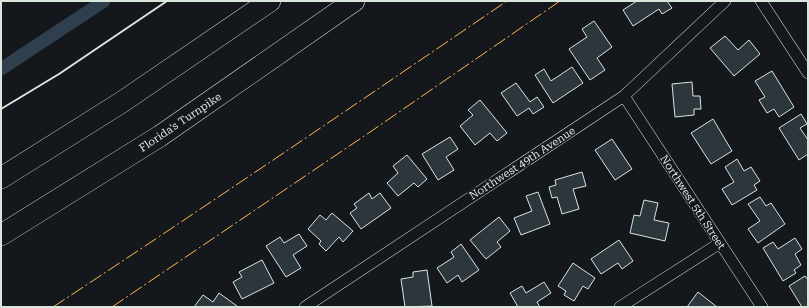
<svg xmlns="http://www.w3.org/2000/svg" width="809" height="308" font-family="'Roboto Serif',serif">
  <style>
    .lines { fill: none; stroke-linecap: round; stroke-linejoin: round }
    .canal { stroke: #2f3f4d; stroke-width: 13 }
    .building { fill: #2c363c; stroke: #d8e6dc }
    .minor-casing { stroke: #d8e6dc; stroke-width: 12 }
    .motorway-casing { stroke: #d8e6dc; stroke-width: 22 }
    .minor { stroke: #14181c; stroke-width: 11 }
    .motorway { stroke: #14181c; stroke-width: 21 }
    .wall { stroke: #d8e6dc; stroke-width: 2 }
    .power { stroke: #ffb74d; stroke-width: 1; stroke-dasharray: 14 3 2 3; stroke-linecap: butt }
    .labels { text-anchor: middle; stroke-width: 3; stroke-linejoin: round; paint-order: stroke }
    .street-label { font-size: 11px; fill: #d8e6dc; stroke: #14181c }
  </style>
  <rect width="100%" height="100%" fill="#14181c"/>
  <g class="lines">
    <path class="canal" d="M1,69L104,1"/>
  </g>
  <path class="building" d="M637,1H667L672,8L662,14L659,9L633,26L623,10Z
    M594,21L612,47L597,58L605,70L590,80L569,49L587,37L582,29Z
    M725,36L738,50L749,40L760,54L734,76L710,48Z
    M572,67L583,83L553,103L535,75L544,69L551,81Z
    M772,71L794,107L779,117L774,109L767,113L759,100L765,97L755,81Z
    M692,82L693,96H700L701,109H694V115L675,117L672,84Z
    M516,83L530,102L537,97L544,107L533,114L529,108L517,116L501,93Z
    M480,100L507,133L497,141L490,133L475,145L460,126L473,115L468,110Z
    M801,114L807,124L800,128L808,140V154L799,160L779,128Z
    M713,119L732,151L711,164L691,133Z
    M450,137L458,149L446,157L454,170L438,180L422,154Z
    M612,139L632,169L615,180L595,150Z
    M407,155L427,179L418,187L414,183L398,196L387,183L398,173L393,166Z
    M737,159L744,171L751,167L760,181L754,185L757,190L732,205L722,189L734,182L725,167Z
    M582,172L586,186L573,189L579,209L562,214L557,197L552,198L549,187L556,185L555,180Z
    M538,192L550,224L521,235L514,218L532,211L526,196Z
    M369,193L372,199L380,193L391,208L361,229L350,213L357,208L354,204Z
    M760,197L766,206L771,203L785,224L758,243L748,229L760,221L748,204Z
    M644,200L658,203L654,220L669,223L665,241L630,233L634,215L640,216Z
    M332,213L353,231L343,242L339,237L326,251L319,244L321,241L308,229L320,215L326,220Z
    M499,217L510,231L497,242L501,247L486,259L470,240Z
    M299,234L307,246L293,255L301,268L286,277L266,246L280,237L284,243Z
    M795,238L802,249L795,254L801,265L794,270L796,273L783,281L763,248L773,242L778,249Z
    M619,240L633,261L622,269L618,263L601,274L591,259Z
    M461,244L479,270L462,282L458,275L447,283L437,268L454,257L451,252Z
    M262,260L274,283L242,299L233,282L242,277L239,272Z
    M573,263L595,278L588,289L583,286L574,301L564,295L566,291L558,286Z
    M427,270L432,306L405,307L401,279L413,277V272Z
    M805,276L808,280V307H802L789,286Z
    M544,282L551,293L537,302L540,307H518L510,293L522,286L526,293Z
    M698,292L717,307H687Z
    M219,293L237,306L236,307H194L203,295L213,302Z"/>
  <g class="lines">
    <g class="minor-casing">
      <path id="minor" d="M761,1L808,73
        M624,96L762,307
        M305,307L624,96L725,1
        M620,307L720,243"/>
    </g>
    <g class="motorway-casing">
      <path id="motorway" d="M1,178L122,102L270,1
        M1,235L160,136L354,1"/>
    </g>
    <use href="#minor" class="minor"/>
    <use href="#motorway" class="motorway"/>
    <path class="wall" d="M1,109L59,74L167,1"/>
    <path class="power" d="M53,307C205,207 356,104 507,1
      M112,307L373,130L560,1"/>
  </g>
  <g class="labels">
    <g class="street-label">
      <text transform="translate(180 122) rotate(-34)" y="4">Florida's Turnpike</text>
      <text transform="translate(522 163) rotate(-33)" y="4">Northwest 49th Avenue</text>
      <text transform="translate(693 202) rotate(57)" y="4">Northwest 5th Street</text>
    </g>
  </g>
  <rect width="809" height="308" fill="none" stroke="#d8e6dc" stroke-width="4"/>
</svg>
